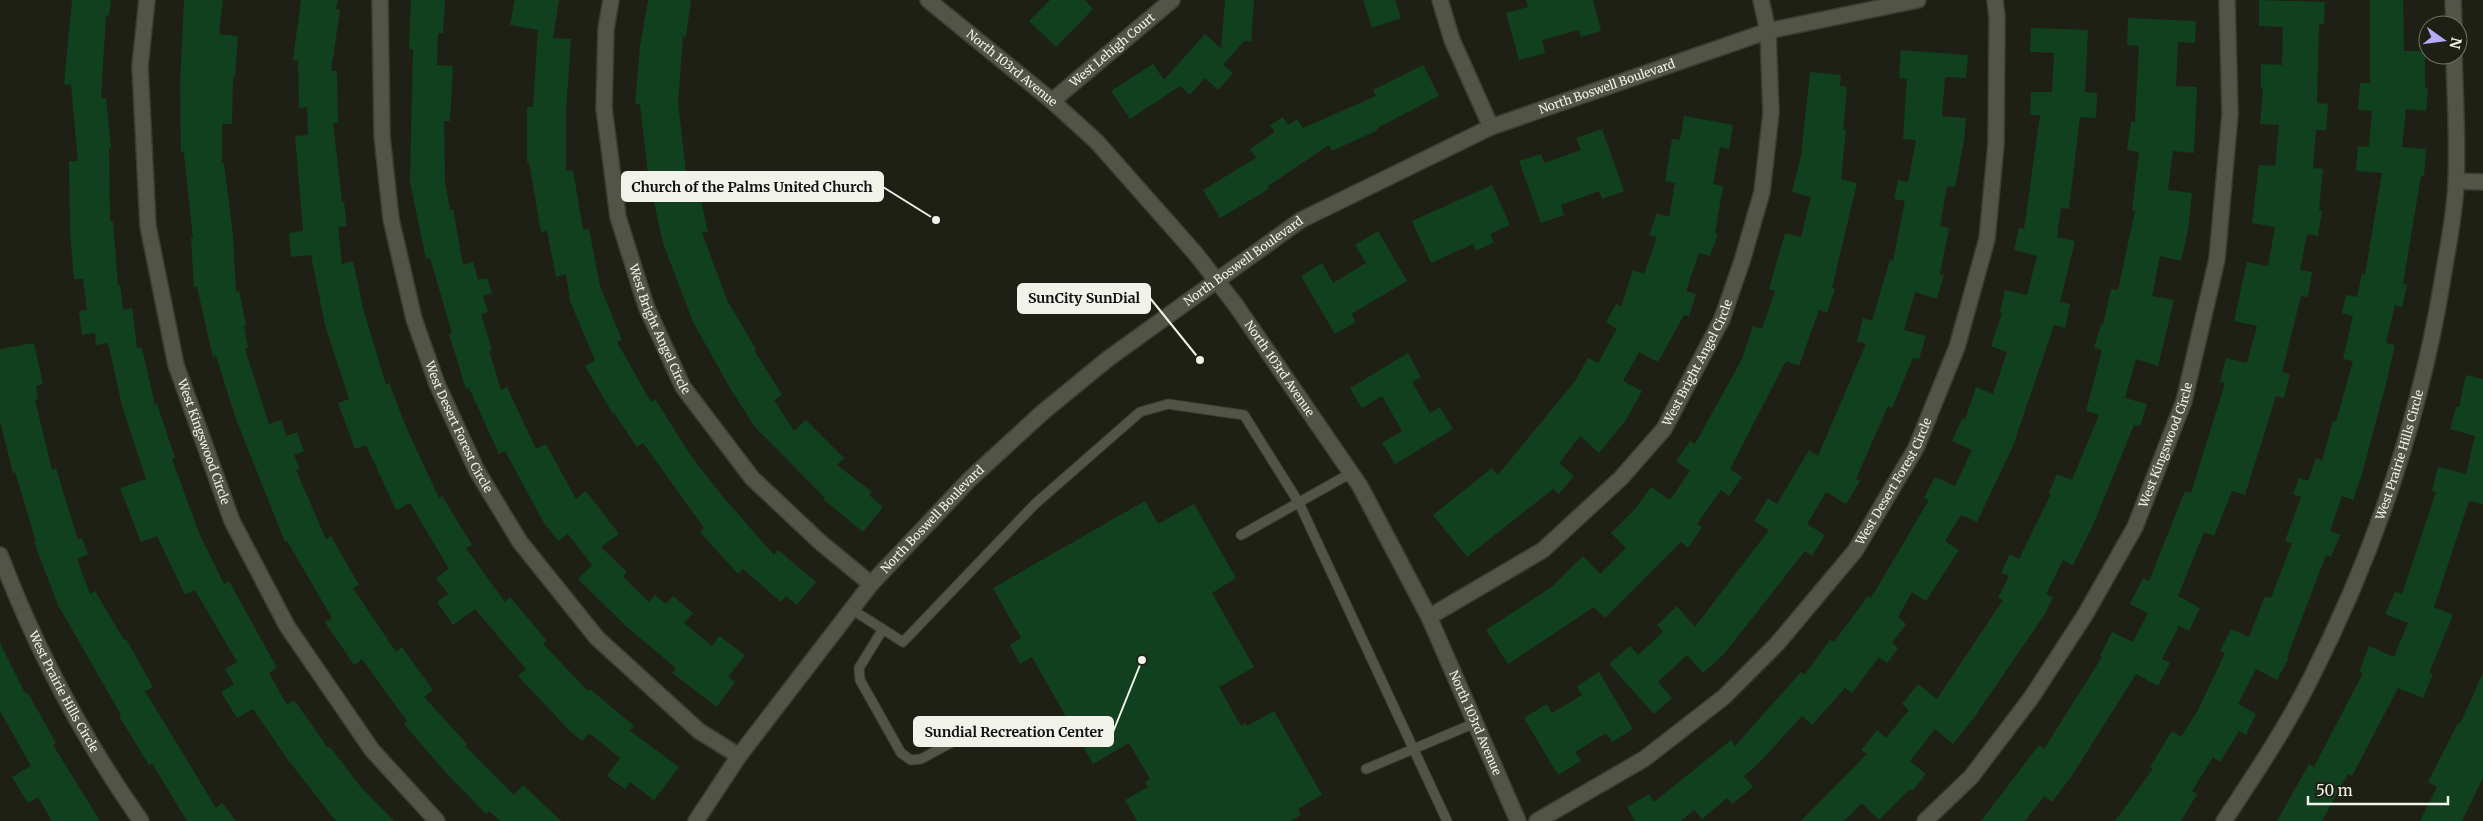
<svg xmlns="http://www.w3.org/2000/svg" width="2483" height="821" font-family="Merriweather,serif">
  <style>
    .building { fill: #11401e }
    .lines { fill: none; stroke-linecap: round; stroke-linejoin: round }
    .lane-casing { stroke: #3c3d35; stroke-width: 11 }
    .street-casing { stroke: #3c3d35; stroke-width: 18 }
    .secondary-casing { stroke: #3c3d35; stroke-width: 18 }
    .lane { stroke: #525446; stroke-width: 9 }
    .street { stroke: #525446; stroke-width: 15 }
    .secondary { stroke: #525446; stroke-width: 15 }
    .labels { text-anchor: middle; stroke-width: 4; stroke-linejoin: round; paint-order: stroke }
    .street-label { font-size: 12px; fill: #f1f2ea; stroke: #1f2015 }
    .leader { fill: none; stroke: #f1f2ea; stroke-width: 2 }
    .callout-dot { fill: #f1f2ea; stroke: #1f2015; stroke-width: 2 }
    .callout { fill: #f1f2ea; stroke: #f1f2ea; stroke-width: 2 }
    .callout-label { font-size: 14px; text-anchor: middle; font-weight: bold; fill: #111 }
  </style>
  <rect width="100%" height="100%" fill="#1f2015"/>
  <path class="building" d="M72,0H111L109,16L106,15L101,98H106L111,147L109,148L110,221H113L118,285H120L123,310L132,308L137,348H142L155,405L157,404L175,458L172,459L199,533L224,584L229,581L277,668L269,673L287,705L294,700L328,748L330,747L360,786L394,821H336L288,760L253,709L237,718L221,692L234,684L225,669L237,662L195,590L185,595L157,536L141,542L120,488L146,479L122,406L108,343L96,345L95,333L82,335L79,311L87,310L83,279H74L70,231L69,161H78L71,85L64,84Z
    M184,0H223L219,34L238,36L235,77H233L232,124H222V163H224L233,236L236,292L239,291L246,325L244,326L248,348L245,349L269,424L281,420L287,436L297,432L304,451L294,455L300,469L296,470L326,539L331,536L359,585L353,588L396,652L402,647L433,690L424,697L467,744L465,746L514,795L523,785L561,821H500L489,811L486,814L447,774L404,724L407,721L362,659L354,665L325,622L332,618L287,541L285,542L236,419L216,356L213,357L197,287H194L191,238H193L184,153L181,152L180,87Z
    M301,0H338L336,9L340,10L331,71H337L338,123H333L342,202H344L347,226L338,227L342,264L353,261L363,308L386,385L389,383L406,427L439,498L442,496L472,545L466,548L505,602L510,597L547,641L543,644L588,691L590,689L634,726L630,731L679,767L654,800L630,782L625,789L607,776L620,758L589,733L582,741L571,732L518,676L526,669L475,609L453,625L437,602L448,594L436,578L449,569L410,503L396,510L366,445L355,449L338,403L349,399L325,325L311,255L291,257L289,233L303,231L295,136L308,135L307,107L299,108L298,61L293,60Z
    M411,0H445L443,33H438L437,65L453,66L450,121H444L445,182L450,210L453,209L463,265L473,262L478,280L487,278L492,293L483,296L488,312L481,314L492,350L489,351L501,390L507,387L536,449L546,444L576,499L586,491L619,534L601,547L627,572L623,577L649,602L655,595L666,604L673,596L693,613L684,623L712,646L719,636L745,655L728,677L735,682L717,707L672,673L676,668L628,628L578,579L592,565L568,534L558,541L544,523L505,451L499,454L469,388L466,389L449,334L452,333L430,258L426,259L410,182L413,49H409Z
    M515,0H559L553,38L571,39L566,111V171L573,170L583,230L589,229L600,286L622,340L617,342L651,402L655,399L691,456L723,497L774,555L778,550L816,582L797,605L786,596L781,602L743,569L738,574L700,532L704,528L643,443L637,447L614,413L613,414L585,366L595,360L570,301L566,274L556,277L547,231L541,232L529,162H527V107H533L538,30L510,25Z
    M648,0H691L686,37L683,36L678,103L687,180L696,178L708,232L702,233L728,302L756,349L754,350L782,395L774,400L794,431L806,420L844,458L837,465L872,492L869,495L883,507L863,532L824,500L825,498L755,427L730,388L693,322L663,243L648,175L640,104H635L640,46Z
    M1050,0H1085L1093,9L1056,47L1029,21Z
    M1225,0H1254L1251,42L1244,41L1223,65L1233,73L1218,90L1205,78L1190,95L1180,86L1130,119L1111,91L1153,64L1164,80L1205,34L1221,48Z
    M1363,0H1395L1401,18L1372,28Z
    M1526,0H1593L1601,31L1581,37L1579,30L1542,40L1545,53L1519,60L1506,13L1528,7Z
    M2259,0L2325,2L2324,24H2319L2317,103L2328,104L2326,130H2316L2313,168L2323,169L2319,210L2322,211L2318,236L2307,234L2300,270L2312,272L2308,297L2301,296L2282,372L2290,374L2284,398L2276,396L2245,495L2232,491L2214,536L2204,532L2178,596L2200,608L2189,631L2179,626L2162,659L2170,663L2158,686L2136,674L2071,777L2052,802L2044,796L2025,821H1981L2039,745L2044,749L2102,657L2100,656L2112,632L2133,642L2148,613L2130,604L2143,578L2149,581L2185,491L2191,493L2225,383L2220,382L2226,358L2247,363L2257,326L2234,321L2247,262L2268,266L2275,227L2252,223L2259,165L2275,166L2279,125L2260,124L2263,88H2261V64L2282,65L2283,27L2259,26Z
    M2370,0H2403L2404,51H2425V87L2428,88L2426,111L2406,109L2402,147L2426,149L2424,176H2421L2403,284L2407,285L2402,307L2395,305L2386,343L2395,345L2387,380L2362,474L2353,500L2342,496L2330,531L2340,535L2331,557L2326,555L2287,657L2289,658L2277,680L2256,669L2238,704L2256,714L2246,735L2239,731L2220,762L2213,757L2192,791L2197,794L2181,821H2115L2153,769L2150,767L2172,731L2181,737L2198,710L2225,653L2220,651L2231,629L2249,637L2265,596L2271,598L2292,543L2285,541L2301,497L2293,494L2299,478L2308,481L2316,458L2322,461L2333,421L2336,422L2353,361L2343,359L2353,316L2342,313L2346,295L2357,297L2362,274L2365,275L2382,173L2356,171L2358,146L2369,147L2372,111L2358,110L2360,83H2370Z
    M2128,18L2196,21L2195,43L2178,42L2176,86L2197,87L2194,153L2173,151L2168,190L2192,193L2188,230L2181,261L2160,256L2152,296L2174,300L2158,366L2136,359L2125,398L2147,404L2140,426L2134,425L2093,525L2073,565L2063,560L2046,594L2053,597L2045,614L1973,719L1953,744L1935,729L1910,761L1926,774L1912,791L1910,789L1879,820L1862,803L1844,821H1801L1867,754L1861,750L1877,730L1886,738L1909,710L1902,704L1918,684L1937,699L2003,600L1998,598L2009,576L2001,573L2010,554L2019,559L2051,494L2049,493L2057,474L2072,480L2099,415L2086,411L2102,350L2094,348L2101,325H2103L2111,289L2118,290L2135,211L2132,210L2139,152L2127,150L2131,122H2135L2139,46L2127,45Z
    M2031,28L2088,30L2085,92L2097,93L2096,118L2080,117L2069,209L2061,208L2057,237L2075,241L2060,302L2070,304L2065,328L2054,325L2013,446L1977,522L1961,515L1945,541L1959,550L1926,601L1912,592L1898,617L1906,624L1892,643L1898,648L1887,663L1879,657L1852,693L1845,688L1812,725L1802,716L1758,764L1744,776L1753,787L1732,804L1727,798L1702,819L1694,810L1681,821H1635L1627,807L1649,794L1654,802L1731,740L1735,746L1801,672L1804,675L1830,640L1834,642L1868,596L1871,598L1929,500L1924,498L1935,477L1955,486L1972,450L1952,441L1962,419L1965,420L1976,387L1993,394L2007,352L1991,346L2002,313H2000L2005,290L2027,295L2037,256L2014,250L2019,228L2024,229L2040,115H2030L2031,92H2052L2054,53L2030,52Z
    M1901,50L1968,55L1966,78L1945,77L1942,116L1966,118L1964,140L1955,187L1947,186L1940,226L1949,228L1940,274L1944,275L1937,299L1915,292L1904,330L1926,336L1919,359L1913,358L1892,408L1888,406L1856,479L1860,481L1846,504L1826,492L1807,524L1825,535L1812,556L1805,551L1724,654L1703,673L1687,655L1658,682L1672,698L1654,714L1609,664L1630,646L1638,655L1663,632L1657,625L1677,606L1695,627L1769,530L1754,521L1768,498L1777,504L1809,450L1818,456L1866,344L1857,341L1863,318L1872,321L1890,260L1893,261L1905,201L1894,199L1898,180L1908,182L1916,140L1903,139L1907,79L1899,78Z
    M1423,65L1439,96L1377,128L1378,130L1332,151L1329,145L1268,186L1269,189L1220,218L1203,190L1256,158L1250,149L1275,132L1270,125L1283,117L1288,125L1297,119L1303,128L1376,96L1373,90Z
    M1810,72L1841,75L1840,86L1847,87L1843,130H1846L1841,179L1857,183L1832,288L1835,289L1827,313L1819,310L1799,366L1786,361L1730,469L1742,477L1729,496L1721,490L1697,524L1702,527L1688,548L1681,542L1605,618L1594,607L1508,664L1486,630L1553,586L1583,556L1600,574L1626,548L1611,533L1636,508L1651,487L1670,500L1690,471L1676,461L1690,441L1695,444L1742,359L1753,326L1762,329L1775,291L1769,289L1785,233L1801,237L1811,197L1792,192L1801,156Z
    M1684,116L1733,125L1729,149L1720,147L1713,184L1723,186L1715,233L1718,234L1710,256L1699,253L1686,291L1696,294L1689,316L1684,315L1658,362L1639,352L1623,381L1642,391L1626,420L1599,453L1580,436L1559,463L1574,476L1559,494L1553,489L1467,557L1433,515L1492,468L1498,475L1575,381L1588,358L1598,363L1617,329L1606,322L1616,304L1621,307L1633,270L1644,274L1657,237L1649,235L1657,213L1669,217L1675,183L1665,181L1672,139L1680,140Z
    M1602,129L1624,191L1602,199L1599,191L1561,205L1564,215L1541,223L1519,161L1541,154L1544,163L1581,150L1576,138Z
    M1492,185L1510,225L1490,234L1494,242L1476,251L1473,244L1431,263L1412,221Z
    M1378,231L1407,281L1351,314L1356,322L1335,334L1301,276L1322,263L1333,283L1366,263L1355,245Z
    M34,343L43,384L36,386L38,399L35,400L52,470L56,468L78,540L82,538L88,554L77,559L90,594L95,591L124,640L126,639L153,687L145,691L216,808L222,803L236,821H187L152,763L149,765L119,716L121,715L58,605L34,542H36L15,472L13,473L0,421V349Z
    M1408,353L1421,377L1412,382L1430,413L1440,407L1453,429L1395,464L1382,443L1402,431L1382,396L1362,408L1350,388Z
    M2466,375L2483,379V504L2469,501L2434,607L2453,615L2429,673L2433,674L2423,698L2398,688L2352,776L2348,774L2322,821H2277L2309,764L2314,767L2363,673L2359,672L2369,646L2394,657L2408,623L2385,614L2395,592L2402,594L2436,492L2432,491L2438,467L2466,474L2475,436L2450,429L2456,407H2459Z
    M1145,501L1158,524L1194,504L1236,578L1212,593L1254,667L1219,687L1241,726L1246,723L1247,726L1274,711L1322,795L1298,809L1301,815L1291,821H1137L1125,800L1148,787L1145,782L1150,779L1129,743L1093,764L1032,657L1020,664L1010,645L1021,638L993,588Z
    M0,643L26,695L28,693L56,743L53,745L100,821H52L38,797L28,803L12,777L31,766L0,711Z
    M1599,672L1633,729L1612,742L1606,733L1575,752L1581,761L1558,775L1524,718L1547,704L1552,713L1582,695L1577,686Z
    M2483,673V778L2462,821H2420L2437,787L2428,782L2458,723L2460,724Z"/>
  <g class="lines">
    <g class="lane-casing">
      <path id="lane" d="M1241,535L1351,473
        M851,609L903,642L1035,504L1140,412L1168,404L1244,415L1299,503L1447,821
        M883,629L859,668L860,680L901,753L911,760L921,759L960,738
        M1366,769L1475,723"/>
    </g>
    <g class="street-casing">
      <g id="street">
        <path id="s1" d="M147,0L140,66L148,226L176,365L232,521L287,626L372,750L437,821"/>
        <path id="s2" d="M380,0L382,136L391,219L414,319L437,384L477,471L520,542L597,638L699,731L739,756"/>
        <path id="s3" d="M611,0L606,29L604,108L618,217L646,306L683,387L752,478L820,542L871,584"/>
        <path d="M2453,0L2454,25"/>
        <path id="s4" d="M1052,101L1172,0"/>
        <path d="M2456,181L2483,182"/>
        <path id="s5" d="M0,555C36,649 83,739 141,821"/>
        <path id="s6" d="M1429,617L1543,550L1621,478L1664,429L1722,319L1742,261L1762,192L1771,113L1768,31L1761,0"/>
        <path id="s7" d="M1537,821L1644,759L1724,697L1777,644L1855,551L1916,448L1957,347L1987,239L1996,144L1997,17L1995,0"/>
        <path id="s8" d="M1925,821L1971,777L2031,698L2085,615L2135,527L2184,401L2217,259L2230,114L2227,0"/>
        <path id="s9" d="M2224,821C2255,774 2286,728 2311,678C2374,554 2419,420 2442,283C2447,250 2455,216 2456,182C2458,140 2455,97 2454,55"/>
      </g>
    </g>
    <g class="secondary-casing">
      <g id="secondary">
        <path id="s10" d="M928,0L1052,101L1097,142L1195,253L1235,304L1360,486L1429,617L1518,821"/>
        <path d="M1440,0L1452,40L1491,127"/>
        <path id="s11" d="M696,821L739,756L871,584L970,479L1043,412L1109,358L1301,220L1491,127L1768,31L1918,0"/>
      </g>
    </g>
    <use href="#lane" class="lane"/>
    <use href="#street" class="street"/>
    <use href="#secondary" class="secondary"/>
  </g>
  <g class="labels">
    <g class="street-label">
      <text dy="4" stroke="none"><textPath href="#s4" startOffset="79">West Lehigh Court</textPath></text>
      <text dy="4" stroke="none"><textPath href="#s10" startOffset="108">North 103rd Avenue</textPath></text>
      <text dy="4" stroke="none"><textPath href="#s11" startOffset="1194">North Boswell Boulevard</textPath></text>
      <text dy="4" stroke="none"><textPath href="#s11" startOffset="789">North Boswell Boulevard</textPath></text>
      <text dy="4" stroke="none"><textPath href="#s3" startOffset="338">West Bright Angel Circle</textPath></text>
      <text dy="4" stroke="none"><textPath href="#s6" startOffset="378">West Bright Angel Circle</textPath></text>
      <text dy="4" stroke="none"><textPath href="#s10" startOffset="512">North 103rd Avenue</textPath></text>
      <text dy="4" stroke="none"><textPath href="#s2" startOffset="439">West Desert Forest Circle</textPath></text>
      <text dy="4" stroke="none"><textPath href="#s1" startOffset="450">West Kingswood Circle</textPath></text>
      <text dy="4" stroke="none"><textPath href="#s8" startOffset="451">West Kingswood Circle</textPath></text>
      <text dy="4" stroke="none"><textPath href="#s9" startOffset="408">West Prairie Hills Circle</textPath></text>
      <text dy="4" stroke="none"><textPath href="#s7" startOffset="501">West Desert Forest Circle</textPath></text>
      <text dy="4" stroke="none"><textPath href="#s11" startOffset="384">North Boswell Boulevard</textPath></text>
      <text dy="4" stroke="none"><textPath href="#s5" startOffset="151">West Prairie Hills Circle</textPath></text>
      <text dy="4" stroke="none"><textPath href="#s10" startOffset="918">North 103rd Avenue</textPath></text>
    </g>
  </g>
  <path class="leader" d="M936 220L883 187M1200 360L1150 298M1142 660L1113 732"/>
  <g class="callout-dot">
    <circle cx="936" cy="220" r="5"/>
    <circle cx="1200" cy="360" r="5"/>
    <circle cx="1142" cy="660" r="5"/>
  </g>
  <g class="callout">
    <rect x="622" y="172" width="261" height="29" rx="5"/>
    <rect x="1018" y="284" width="132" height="29" rx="5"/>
    <rect x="914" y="717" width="199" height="29" rx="5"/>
  </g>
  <g class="callout-label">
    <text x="752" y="192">Church of the Palms United Church</text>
    <text x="1084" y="303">SunCity SunDial</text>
    <text x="1014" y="737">Sundial Recreation Center</text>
  </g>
  <g transform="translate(2443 40) rotate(104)"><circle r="24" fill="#1f2015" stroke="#73746a"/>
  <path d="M0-4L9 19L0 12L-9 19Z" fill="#b4acf9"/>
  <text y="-8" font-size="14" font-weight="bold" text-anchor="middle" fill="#f1f2ea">N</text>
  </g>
  <path d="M2308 796v8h140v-8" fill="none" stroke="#f1f2ea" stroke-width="2.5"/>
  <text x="2316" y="796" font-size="15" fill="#f1f2ea" stroke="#1f2015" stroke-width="4" paint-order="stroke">50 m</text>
</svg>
